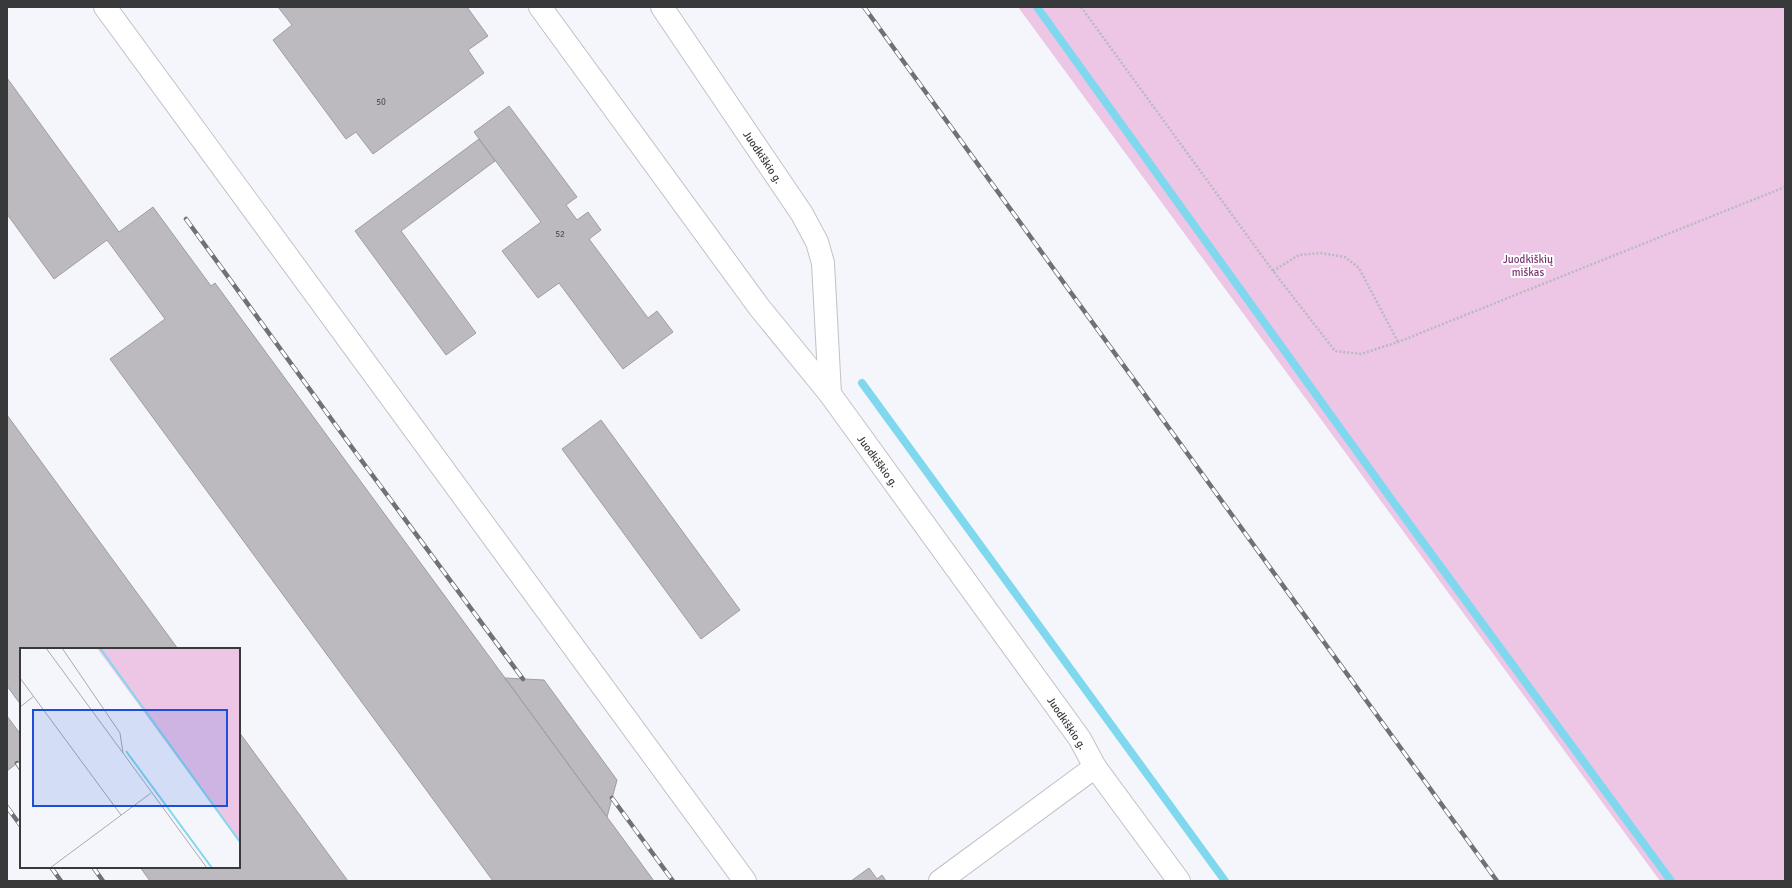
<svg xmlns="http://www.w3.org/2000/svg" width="1792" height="888" font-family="Signika,sans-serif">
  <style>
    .green { fill: #edc6e6 }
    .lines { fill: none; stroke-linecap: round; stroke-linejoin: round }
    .stream { stroke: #7fd8ee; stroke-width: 8 }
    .building { fill: #bcbabf; stroke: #9f9da2 }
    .street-casing { stroke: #c1c2c8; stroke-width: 24 }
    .secondary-casing { stroke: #c1c2c8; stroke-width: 24 }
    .path { stroke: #b8babe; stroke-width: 2.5; stroke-dasharray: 2 2; stroke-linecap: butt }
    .street { stroke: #fff; stroke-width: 22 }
    .secondary { stroke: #fff; stroke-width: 22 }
    .rail-casing { stroke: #707174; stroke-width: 4.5 }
    .rail { stroke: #fff; stroke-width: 3; stroke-dasharray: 9; stroke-linecap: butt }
    .labels { text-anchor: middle; stroke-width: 4; stroke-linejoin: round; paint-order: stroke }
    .number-label { font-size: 9px; fill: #59595c }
    .street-label { font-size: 11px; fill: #38393b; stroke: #fff }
    .park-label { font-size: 11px; fill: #783670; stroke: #fff }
    .inset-river { fill: none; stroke: #7fd8ee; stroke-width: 2 }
    .inset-road { fill: none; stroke: #a9aaae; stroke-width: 1 }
    .view { fill: #1d4ed8; fill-opacity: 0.15; stroke: #1d4ed8; stroke-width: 2 }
    .inset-edge { fill: none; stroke: #38393b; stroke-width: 2 }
  </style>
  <rect width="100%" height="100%" fill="#f4f6fb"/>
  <path class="green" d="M1018,7H1785V881H1660Z"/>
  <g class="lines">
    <path class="stream" d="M1037,7L1394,503L1671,881
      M862,383L1225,881"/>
  </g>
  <path class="building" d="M278,7H467L488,36L468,50L484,73L373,154L356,132L346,139L273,40L292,25Z
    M7,78L119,232L153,207L211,286L215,283L654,881H493L110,359L165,319L107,240L54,279L7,214Z
    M509,106L577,197L566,205L577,220L588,212L601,230L589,239L648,318L657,311L673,332L623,369L559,283L538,298L502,251L541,222L474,132Z
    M479,139L495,161L401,231L476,333L446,355L355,231Z
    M7,415L178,649H21V705L7,686Z
    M601,420L740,610L701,639L562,449Z
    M505,678L544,680L617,780L607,817Z
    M7,716L21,735V760L7,771Z
    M239,732L348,881H150L140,867H239Z
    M869,868L877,879L882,875L886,881H851Z"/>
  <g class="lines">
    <g class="street-casing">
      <path id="street" d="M105,7L745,881
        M540,7L759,307L830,394
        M940,881L1095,767L1179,881"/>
    </g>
    <g class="secondary-casing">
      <path id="secondary" d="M662,7L802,214L817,242L823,263L830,394L1080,739L1095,767"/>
    </g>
    <path class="path" d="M1081,7L1273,271L1335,351L1361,354L1398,342L1785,187
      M1273,271L1299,255L1320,253L1345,257L1359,268L1398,342"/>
    <use href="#street" class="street"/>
    <use href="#secondary" class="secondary"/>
    <g class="rail-casing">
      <path id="rail" d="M864,7L1497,881
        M186,219L356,453L523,679
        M17,763L21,769
        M612,798L673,881
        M7,807L21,826
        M51,867L61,881
        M93,867L103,881"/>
    </g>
    <use href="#rail" class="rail"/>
  </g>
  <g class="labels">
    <g class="number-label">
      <text x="381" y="105">50</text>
      <text x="560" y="237">52</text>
    </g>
    <g class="street-label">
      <text transform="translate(763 157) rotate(56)" y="4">Juodkiškio g.</text>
      <text transform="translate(878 461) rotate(54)" y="4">Juodkiškio g.</text>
      <text transform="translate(1067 723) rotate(56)" y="4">Juodkiškio g.</text>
    </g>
    <g class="park-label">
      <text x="1528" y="263">Juodkiškių<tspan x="1528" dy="13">miškas</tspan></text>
    </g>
  </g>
  <g transform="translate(20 648)">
    <rect width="220" height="220" fill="#f4f6fb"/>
    <path d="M77,0H220V195Z" fill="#edc6e6"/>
    <path class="inset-river" d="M80,0L220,194M106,103L192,220"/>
    <path class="inset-road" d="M26,0L103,105M42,0L100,85L103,105L187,220M0,30L101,167M0,59L14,48M30,220L131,145"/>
    <path class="view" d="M13,62H207V158H13Z"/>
    <rect width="220" height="220" class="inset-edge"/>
  </g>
  <rect width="1792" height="888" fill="none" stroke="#38393b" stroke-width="16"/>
</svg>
